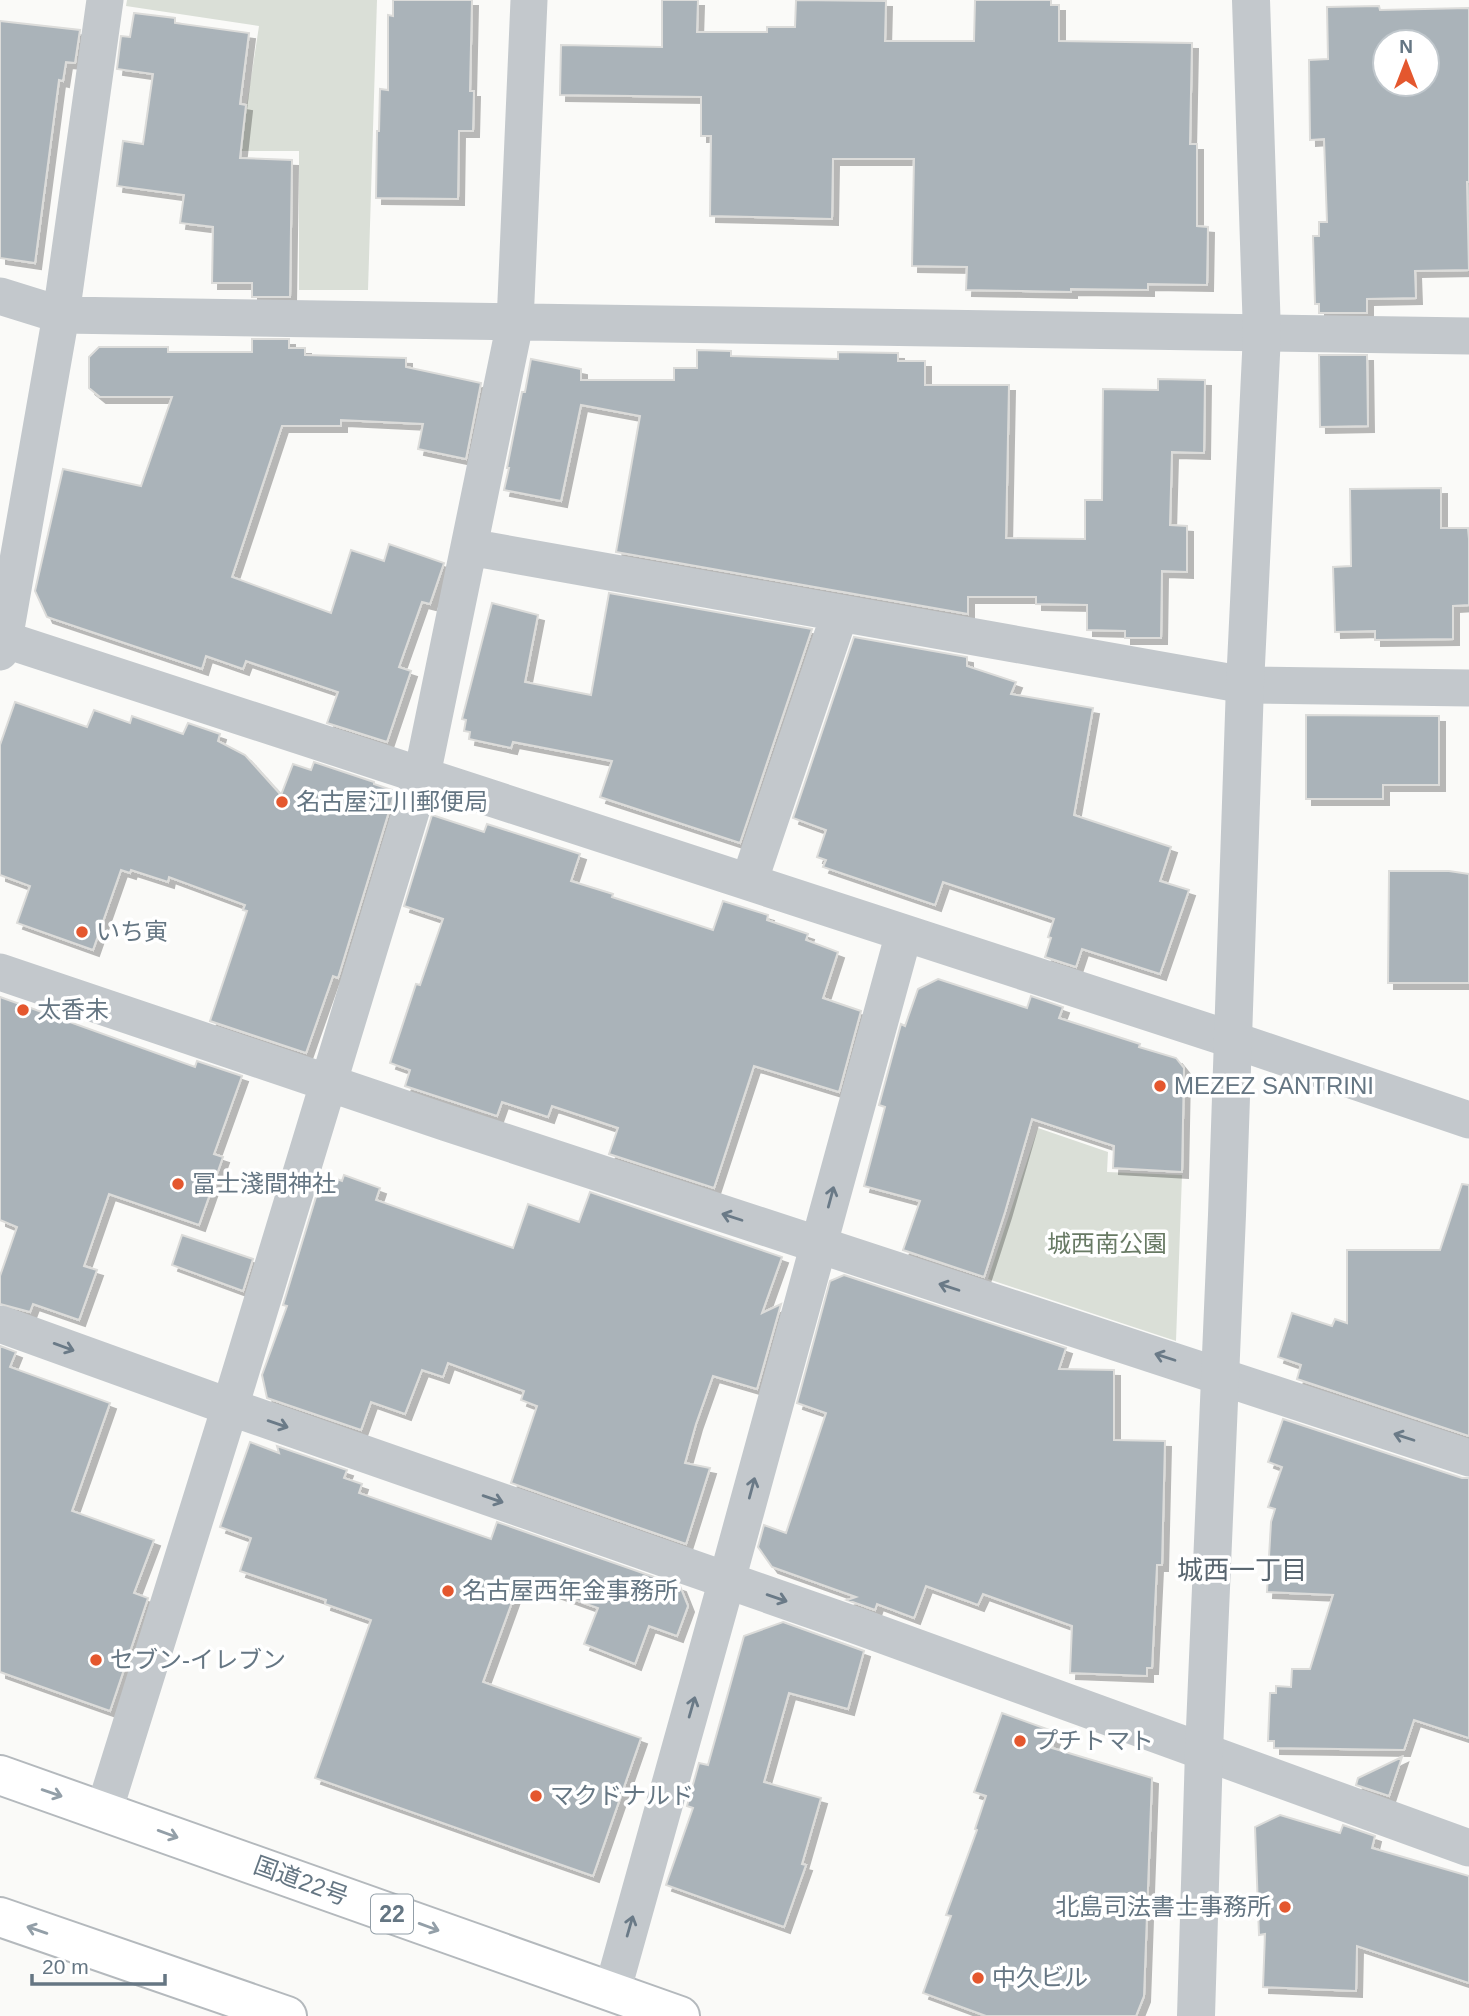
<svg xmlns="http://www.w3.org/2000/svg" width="1469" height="2016" font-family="Arial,'Noto Sans JP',sans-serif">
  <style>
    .green { fill: #dadfd7 }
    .building { fill: #aab3b9; stroke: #dcdcda; stroke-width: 2; fill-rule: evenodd; filter: url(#shadow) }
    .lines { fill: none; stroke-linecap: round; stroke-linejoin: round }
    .trunk-casing { stroke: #b4b9bd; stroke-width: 42 }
    .minor { stroke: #c3c8cc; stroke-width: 37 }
    .tertiary { stroke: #c3c8cc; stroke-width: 38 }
    .trunk { stroke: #fff; stroke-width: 38 }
    .oneway { stroke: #6a7a87 }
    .oneway2 { stroke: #939fa8 }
    .poi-dot { fill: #e4572e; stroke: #fff; stroke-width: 2.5 }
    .labels { text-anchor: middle; stroke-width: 7; stroke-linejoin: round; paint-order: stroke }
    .shield { fill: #fff; stroke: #939fa8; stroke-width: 2 }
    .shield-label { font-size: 23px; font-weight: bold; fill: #657683 }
    .poi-label { font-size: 24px; fill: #657683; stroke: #fff; text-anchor: start }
    .park-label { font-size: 24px; fill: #687a64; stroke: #fff }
    .street-label { font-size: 24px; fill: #657683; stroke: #fff }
    .neighbourhood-label { font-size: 26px; fill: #57646e; stroke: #fff }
  </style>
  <defs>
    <filter id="shadow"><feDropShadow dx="6" dy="6" stdDeviation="0" flood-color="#0004"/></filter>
  </defs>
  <rect width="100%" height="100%" fill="#fafaf8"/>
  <path class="green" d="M127,0H377L368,290H299V151H240L259,26L126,6Z
    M1038,1128L1108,1152L1107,1172L1182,1175L1176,1341L988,1279Z"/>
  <path class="building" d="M393,0H472L470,91H474L473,131H459L458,199L376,198L377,131H379L380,89L388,90V15L393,16Z
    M662,0H698L697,32H767V27H795L796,0L886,1L885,41H974L975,0H1051V5H1059V41L1192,43L1190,144H1197V226L1208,227L1207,285L1148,284V290L1071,289V292L966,290L967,267L912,266L914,159H833L832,219L710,216L711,136H701V97L560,95L561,45L662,47Z
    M1379,6L1380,10L1469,8V182H1467L1469,270L1415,271L1416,298L1367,299V313H1319V304H1315L1313,236H1319V222H1327L1324,139L1310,140L1309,60L1328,59L1327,7ZM1385,42H1427V84H1385Z
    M134,13L175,18V23L249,33L240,104L246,105L240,158L292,160L290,297H252V283H212L213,227L180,223L184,195L117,186L123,141L143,144L153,74L117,69L121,36L130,37Z
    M0,21L80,30L75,63L66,62L63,81L59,80L35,263L0,258Z
    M252,339H289V348H305V355L406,358V367L481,383L466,459L418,449L423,424L341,420V426H282L232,577L331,613L351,550L384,561L389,544L444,563L430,604L422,602L399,667L411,671L387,742L327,723L338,692L246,661L243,669L206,656L202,669L47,617L35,591L63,469L141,486L172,397H100L89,388V357L99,347H168V352H252Z
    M697,350L731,351V356L838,359V352L898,353V361H925V385H1009L1006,538L1085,539V500H1102L1103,389L1158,390V379L1205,380L1204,453L1172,452L1170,525L1187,526V572L1162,571L1161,638H1125V631L1087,630V605L1036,604V597H968V614L616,552L640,416L581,405L561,501L504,490L509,468H507L522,392H525L531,359L581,369V380H674V368H697Z
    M1319,355H1367L1368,426L1320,427Z
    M1441,488V528H1468L1469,539V605L1453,606V639L1375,640V631L1335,632L1333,567L1351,566L1350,489Z
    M609,593L812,629L740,843L600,797L612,761L513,742L511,748L469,739L470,732L464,731L466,720L462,719L492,603L538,615L525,682L591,695Z
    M854,637L967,657V666L1016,682L1011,694L1093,708L1074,815L1171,847L1160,881L1189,890L1160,974L1082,949L1076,967L1045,957L1051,938L1048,937L1054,919L943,882L935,905L823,867L826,860L817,857L826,830L793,818Z
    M15,702L87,727L94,710L130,723L132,716L183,734L188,723L220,734L218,741L245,755L281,795L293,764L311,770L314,762L374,782V784L392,790L394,795L338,978L333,976L306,1053L210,1021L247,911L243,910L245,905L169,877L168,882L131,870L130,873L121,870L93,950L17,923L30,886L0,875V745Z
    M1306,715L1439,716V785H1383V799H1306Z
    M432,815L484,832L487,824L580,854L571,881L613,894L612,897L713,930L723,901L768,915L767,920L808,934L806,940L838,952L823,998L861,1011L839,1092L754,1066L714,1188L609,1154L618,1128L552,1106L548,1117L502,1102L497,1116L405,1086L410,1070L390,1063L416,984L420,985L443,919L404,906Z
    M1389,871H1449L1469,874V983H1388Z
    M938,979L1027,1008L1031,996L1063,1007L1059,1018L1140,1044L1139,1047L1176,1058L1184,1068L1182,1172L1113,1168L1114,1146L1032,1119L1005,1212L984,1277L903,1250L920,1201L864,1186L885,1107L879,1105L901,1024L905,1026L918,989Z
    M0,997L195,1067L197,1061L242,1076L214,1154L223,1157L199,1225L109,1194L84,1266L97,1270L79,1320L33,1304L30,1312L0,1304V1276L17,1227L0,1220Z
    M323,1174L342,1181L344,1175L380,1188L376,1200L513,1248L528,1204L579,1222L590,1192L782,1257L762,1313L781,1304L757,1389L713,1376L696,1424L685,1463L710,1468L686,1544L511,1483L537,1406L521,1400L524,1391L448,1363L443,1377L422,1370L405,1414L371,1402L361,1430L267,1398L262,1375L287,1306L283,1305Z
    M1462,1184L1469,1185V1436L1297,1379L1301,1365L1278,1357L1292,1313L1332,1326L1335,1319L1347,1323V1250H1440Z
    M182,1235L253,1259L243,1291L172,1265Z
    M844,1275L1066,1348L1059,1369L1114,1370V1440L1165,1441L1162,1565H1157L1152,1668H1147V1676L1070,1673L1072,1626L983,1594L978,1605L926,1586L914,1618L877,1604L875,1610L847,1600L856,1597L772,1567L758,1547L764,1525L786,1533L826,1413L797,1403L830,1281Z
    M0,1346L16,1352L10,1367L110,1403L72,1511L154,1540L134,1593L148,1598L110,1711L0,1672Z
    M1283,1419L1462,1478H1469V1738L1414,1720L1404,1750L1274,1748V1741H1268L1270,1693H1276V1686L1291,1687L1292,1669H1310L1333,1595L1267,1592L1271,1522L1275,1509L1268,1507L1282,1467L1268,1462Z
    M250,1442L279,1453L277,1446L347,1470L344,1478L362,1484L359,1493L491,1539L497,1522L680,1586L688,1606L677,1636L649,1626L635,1664L584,1644L598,1608L520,1580L483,1682L641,1738L593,1876L315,1778L371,1620L325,1604L326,1600L240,1571L251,1538L220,1527Z
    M783,1622L864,1651L848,1709L789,1693L764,1782L821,1798L802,1864L806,1865L784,1927L666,1885L693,1808L687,1806L699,1763L708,1765L744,1636Z
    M1002,1713L1055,1732L1052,1748L1152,1778L1144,1996L1136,2016H986L923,1993L951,1916L946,1915L977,1830L975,1829L986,1796L974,1792Z
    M1402,1757L1389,1796L1356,1785L1358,1778Z
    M1280,1815L1340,1833L1343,1825L1375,1836L1372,1848L1469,1876V1983L1357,1946L1356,1991L1263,1987L1265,1934L1259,1935L1255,1827Z"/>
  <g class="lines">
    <g class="trunk-casing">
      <path id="trunk" d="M0,1775L680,2016
        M0,1917L287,2016"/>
    </g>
    <path class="minor" d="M0,296L61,315L1469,336
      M469,547L1245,685L1469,688
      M0,638L1233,1040L1469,1120
      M0,652L4,640L61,315L105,0
      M749,882L840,613
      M0,972L447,1123L1469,1458
      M0,1324L230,1407L855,1625L1469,1848
      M104,1811L230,1407L422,775L515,323L529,0
      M612,1992L727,1580L904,933"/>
    <path class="tertiary" d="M1196,2016L1204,1751L1227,1215L1245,685L1262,334L1251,0"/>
    <use href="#trunk" class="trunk"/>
  </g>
  <defs><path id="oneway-shaft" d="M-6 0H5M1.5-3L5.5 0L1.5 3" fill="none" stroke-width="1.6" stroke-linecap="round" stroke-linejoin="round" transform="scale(1.75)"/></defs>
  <g class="oneway">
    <use href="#oneway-shaft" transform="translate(831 1197) rotate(-75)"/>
    <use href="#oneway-shaft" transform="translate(732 1217) rotate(-162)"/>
    <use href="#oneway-shaft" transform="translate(949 1287) rotate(-162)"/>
    <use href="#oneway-shaft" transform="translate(64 1347) rotate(20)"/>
    <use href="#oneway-shaft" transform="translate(1165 1357) rotate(-162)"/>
    <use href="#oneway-shaft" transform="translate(278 1424) rotate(19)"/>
    <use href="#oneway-shaft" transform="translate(1404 1437) rotate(-162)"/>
    <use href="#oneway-shaft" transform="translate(752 1488) rotate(-75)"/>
    <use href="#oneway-shaft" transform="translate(493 1499) rotate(19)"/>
    <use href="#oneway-shaft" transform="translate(777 1598) rotate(19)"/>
    <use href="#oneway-shaft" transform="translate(692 1707) rotate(-74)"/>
    <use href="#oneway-shaft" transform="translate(630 1926) rotate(-74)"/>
  </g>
  <g class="oneway2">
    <use href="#oneway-shaft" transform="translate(52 1793) rotate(19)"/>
    <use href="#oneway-shaft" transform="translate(168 1834) rotate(20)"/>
    <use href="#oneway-shaft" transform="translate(429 1927) rotate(20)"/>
    <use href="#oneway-shaft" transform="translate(37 1930) rotate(-161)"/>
  </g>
  <g class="poi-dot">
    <circle cx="282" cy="802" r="7"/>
    <circle cx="82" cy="932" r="7"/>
    <circle cx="23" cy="1010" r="7"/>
    <circle cx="1160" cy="1086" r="7"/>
    <circle cx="178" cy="1184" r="7"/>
    <circle cx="448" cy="1591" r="7"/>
    <circle cx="96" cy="1660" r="7"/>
    <circle cx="1020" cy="1741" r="7"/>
    <circle cx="536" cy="1796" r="7"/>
    <circle cx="1285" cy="1907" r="7"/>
    <circle cx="978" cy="1978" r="7"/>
  </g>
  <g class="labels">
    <rect class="shield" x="371" y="1894.5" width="42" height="39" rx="5"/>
    <g class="shield-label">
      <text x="392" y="1922">22</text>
    </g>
    <g class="poi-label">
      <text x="296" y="810">名古屋江川郵便局</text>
      <text x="96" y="940">いち寅</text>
      <text x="37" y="1018">太香未</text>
      <text x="1174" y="1094">MEZEZ SANTRINI</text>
      <text x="192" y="1192">冨士淺間神社</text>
      <text x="462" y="1599">名古屋西年金事務所</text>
      <text x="110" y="1668">セブン-イレブン</text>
      <text x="1034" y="1749">プチトマト</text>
      <text x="550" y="1804">マクドナルド</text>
      <text x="1271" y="1915" text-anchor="end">北島司法書士事務所</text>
      <text x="992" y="1986">中久ビル</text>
    </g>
    <g class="park-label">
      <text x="1107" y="1252">城西南公園</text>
    </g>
    <g class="street-label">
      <text transform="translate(301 1881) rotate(20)" y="8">国道22号</text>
    </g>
    <g class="neighbourhood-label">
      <text x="1242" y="1579">城西一丁目</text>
    </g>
  </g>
  <g transform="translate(1406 63)"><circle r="33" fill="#ffffff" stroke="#c1c8cd" stroke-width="2"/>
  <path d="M0-5L12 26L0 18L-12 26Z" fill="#e4572e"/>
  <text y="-10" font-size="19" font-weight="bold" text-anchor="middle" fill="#657683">N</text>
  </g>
  <path d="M32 1974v10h133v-10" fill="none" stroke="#657683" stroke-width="3.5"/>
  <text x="42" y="1974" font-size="21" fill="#657683" stroke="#ffffff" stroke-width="5" paint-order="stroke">20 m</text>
</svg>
